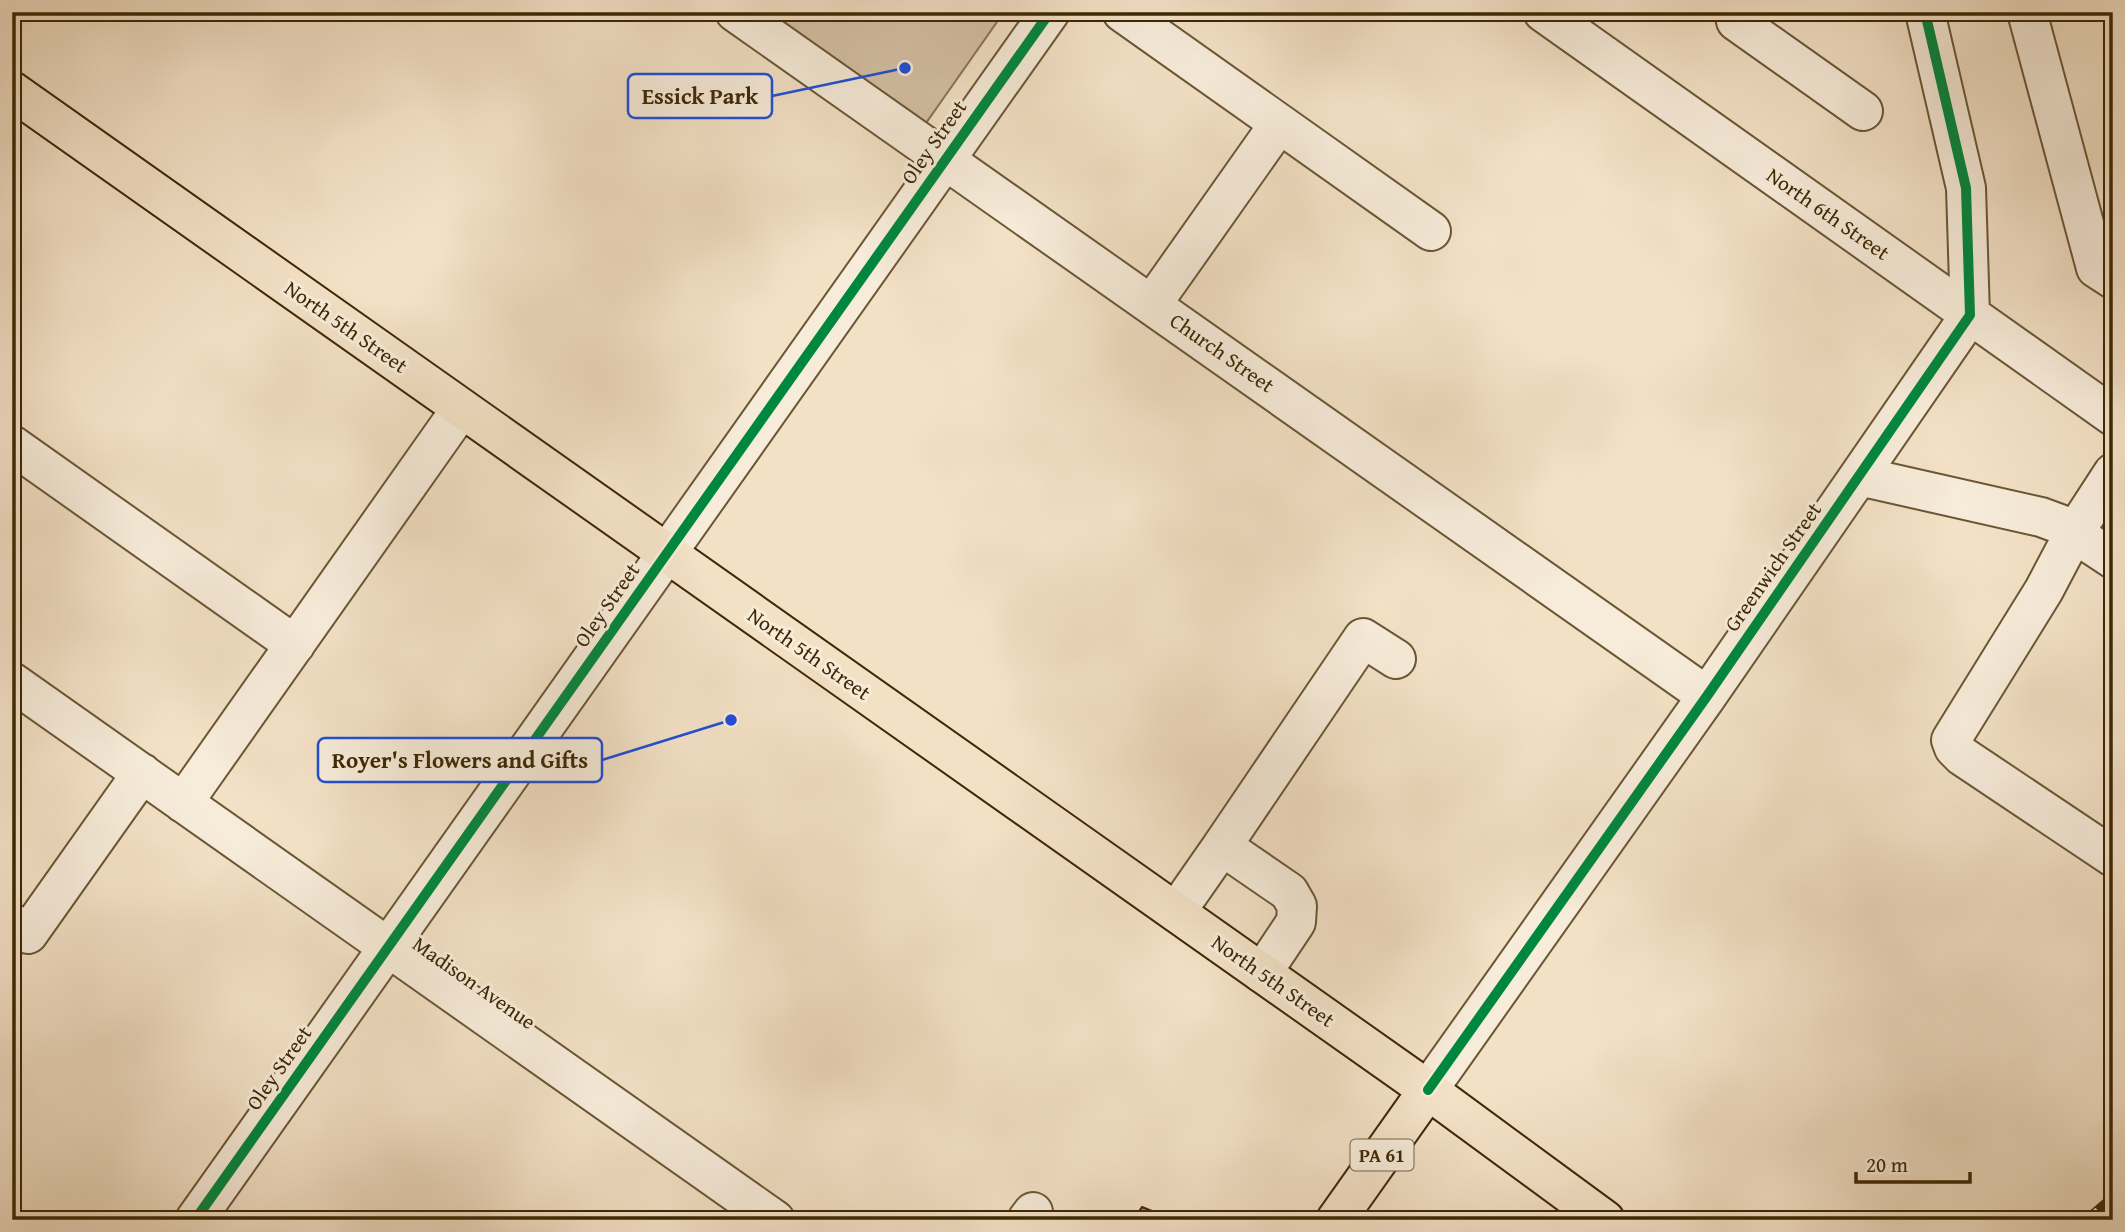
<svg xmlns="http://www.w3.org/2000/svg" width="2125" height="1232" font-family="'Gentium Book Plus',serif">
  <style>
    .green { fill: #d4c1a5; stroke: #897454; stroke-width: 2 }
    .building { fill: #9c8869; stroke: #3e2704; stroke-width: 2 }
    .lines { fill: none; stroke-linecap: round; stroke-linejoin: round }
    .minor-casing { stroke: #6b5634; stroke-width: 42 }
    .major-casing { stroke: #3e2704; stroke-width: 42 }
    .minor { stroke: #f7ecda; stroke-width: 38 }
    .major { stroke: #f3e1c6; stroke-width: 38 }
    .rail-casing { stroke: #3e2704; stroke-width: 8 }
    .rail { stroke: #f7ecda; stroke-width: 5; stroke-dasharray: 16; stroke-linecap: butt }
    .cycleway-casing { stroke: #f7ecda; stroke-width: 15 }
    .cycleway { stroke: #00873e; stroke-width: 10 }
    .labels { text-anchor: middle; stroke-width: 6; stroke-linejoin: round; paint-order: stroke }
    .shield { fill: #f7ecda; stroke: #766244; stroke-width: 2 }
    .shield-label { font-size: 19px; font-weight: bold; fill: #3e2704 }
    .street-label { font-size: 21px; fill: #3e2704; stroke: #f7ecda }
    .leader { fill: none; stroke: #1d4ed8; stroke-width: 2.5 }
    .callout-dot { fill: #1d4ed8; stroke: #f7ecda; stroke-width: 2.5 }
    .callout { fill: #f7ecda; stroke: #1d4ed8; stroke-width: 2.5 }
    .callout-label { font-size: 23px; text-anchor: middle; font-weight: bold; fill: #3e2704 }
  </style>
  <rect width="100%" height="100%" fill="#f3e1c6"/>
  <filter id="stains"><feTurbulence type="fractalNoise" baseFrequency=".00286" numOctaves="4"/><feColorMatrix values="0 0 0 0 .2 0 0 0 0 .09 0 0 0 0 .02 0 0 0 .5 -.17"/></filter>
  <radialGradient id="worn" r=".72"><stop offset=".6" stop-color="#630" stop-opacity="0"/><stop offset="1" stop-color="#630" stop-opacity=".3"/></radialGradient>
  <path class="green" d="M766,12H1004L926,123Z"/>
  <path class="building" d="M1142,1207L1172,1219L1173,1220H1133Z"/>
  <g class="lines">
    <g class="minor-casing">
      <path id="minor" d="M735,12L1707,696
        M1122,12L1431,231
        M1543,12L2113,416
        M1734,12L1736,21L1863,111
        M2027,12L2096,268L2113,279
        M1152,304L1279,124
        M12,445L295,645
        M2113,473L2074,533L2044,590L1951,740L1954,748L1962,756L2113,857
        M1859,476L2041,517L2060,524L2113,559
        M12,682L775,1220
        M183,803L461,409
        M1176,912L1222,846
        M12,923L28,934L142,773
        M1262,973L1296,922L1297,906L1289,892L1222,846L1363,638L1396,659
        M1428,1090L1707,696L1970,315L1966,188L1925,12
        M195,1220L1050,12
        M1027,1220L1033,1212"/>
    </g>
    <g class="major-casing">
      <path id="major" d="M12,91L1428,1090L1605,1220
        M1336,1220L1428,1090"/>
    </g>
    <use href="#minor" class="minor"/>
    <use href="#major" class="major"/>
    <g class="rail-casing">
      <path id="rail" d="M2085,1220L2113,1196
        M2109,1220L2113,1217"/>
    </g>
    <use href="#rail" class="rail"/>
    <g class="cycleway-casing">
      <path id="cycleway" d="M1428,1090L1707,696L1970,315L1966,188L1925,12
        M195,1220L1050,12"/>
    </g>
    <use href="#cycleway" class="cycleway"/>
  </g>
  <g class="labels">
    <rect class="shield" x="1350.5" y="1139.5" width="63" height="31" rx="5"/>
    <g class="shield-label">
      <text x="1382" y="1162">PA 61</text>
    </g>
    <g class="street-label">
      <text transform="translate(934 142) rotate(-55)" y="7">Oley Street</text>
      <text transform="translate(1828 214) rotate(35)" y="7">North 6th Street</text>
      <text transform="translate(346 327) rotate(35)" y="7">North 5th Street</text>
      <text transform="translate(1222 353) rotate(35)" y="7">Church Street</text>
      <text transform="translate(1773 567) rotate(-55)" y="7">Greenwich Street</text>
      <text transform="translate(607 605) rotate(-55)" y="7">Oley Street</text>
      <text transform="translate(809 654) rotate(35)" y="7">North 5th Street</text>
      <text transform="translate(1273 981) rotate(35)" y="7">North 5th Street</text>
      <text transform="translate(474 983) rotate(35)" y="7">Madison Avenue</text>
      <text transform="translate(279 1068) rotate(-55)" y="7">Oley Street</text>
    </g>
  </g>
  <path class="leader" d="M905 68L772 96M731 720L602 760"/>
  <g class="callout-dot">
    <circle cx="905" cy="68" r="7"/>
    <circle cx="731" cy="720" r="7"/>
  </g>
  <g class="callout">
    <rect x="628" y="74" width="144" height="44" rx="7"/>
    <rect x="318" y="738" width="284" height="44" rx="7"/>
  </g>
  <g class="callout-label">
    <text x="700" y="104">Essick Park</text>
    <text x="460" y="768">Royer's Flowers and Gifts</text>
  </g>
  <rect width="2125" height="1232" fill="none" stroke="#f3e1c6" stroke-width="42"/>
  <rect x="14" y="14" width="2097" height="1204" fill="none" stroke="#3e2704" stroke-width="3.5"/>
  <rect x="21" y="21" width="2083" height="1190" fill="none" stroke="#3e2704" stroke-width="2"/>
  <path d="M1856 1172v10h114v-10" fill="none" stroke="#3e2704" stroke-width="3.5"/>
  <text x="1866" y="1172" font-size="21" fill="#3e2704" stroke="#f7ecda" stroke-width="5" paint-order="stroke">20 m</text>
  <rect width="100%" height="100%" filter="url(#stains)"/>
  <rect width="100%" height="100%" fill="url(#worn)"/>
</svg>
